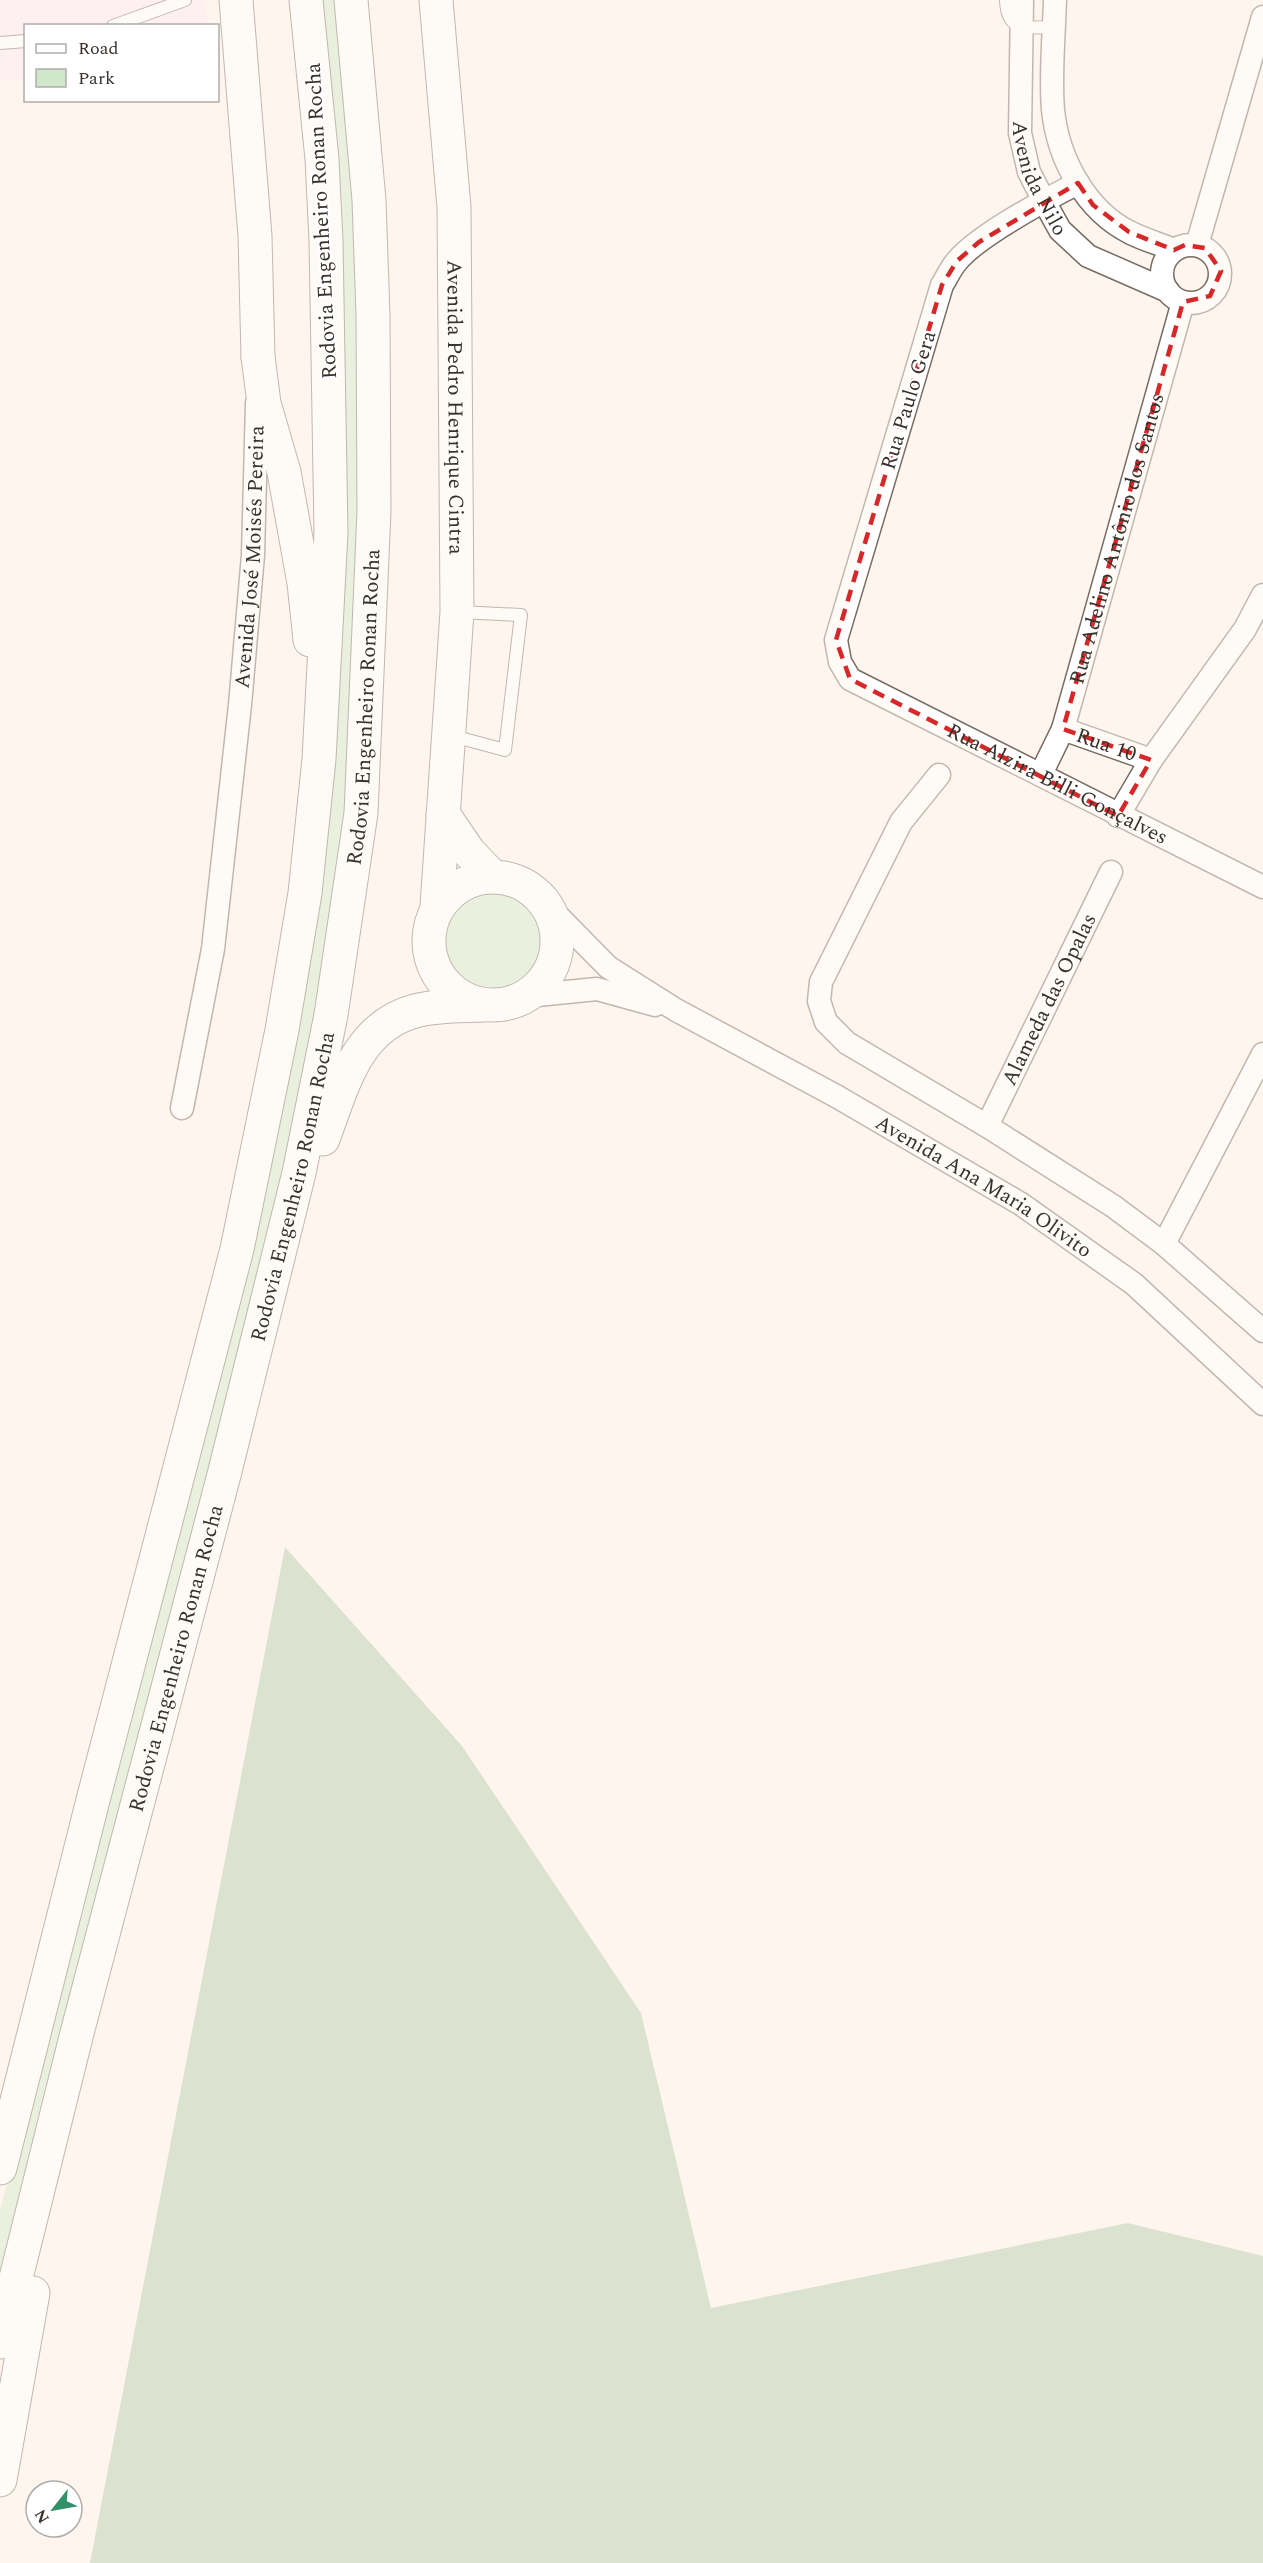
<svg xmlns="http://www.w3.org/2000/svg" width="1263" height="2563" font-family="Spectral,serif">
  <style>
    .industrial { fill: #fee6f1 }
    .green { fill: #d0e8c9 }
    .forest { fill: #b1caaa }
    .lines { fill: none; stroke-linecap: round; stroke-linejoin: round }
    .lane-casing { stroke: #796c62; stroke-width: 14 }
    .street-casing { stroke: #796c62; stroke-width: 25 }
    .secondary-casing { stroke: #796c62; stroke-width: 35 }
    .highway-casing { stroke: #796c62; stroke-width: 35 }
    .lane { stroke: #fff; stroke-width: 12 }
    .street { stroke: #fff; stroke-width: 22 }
    .secondary { stroke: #fff; stroke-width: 33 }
    .highway { stroke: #fff; stroke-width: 33 }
    .marked { fill: none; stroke: #d62828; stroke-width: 4.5; stroke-dasharray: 12 8; stroke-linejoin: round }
    .labels { text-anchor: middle; stroke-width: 4.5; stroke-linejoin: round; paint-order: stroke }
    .street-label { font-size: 21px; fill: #37322e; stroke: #fff }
  </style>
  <rect width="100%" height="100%" fill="#fef6ee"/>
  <path class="industrial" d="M0,0H204L208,25L26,26L25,79L0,80Z"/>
  <path class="green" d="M319,0H338L356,173L362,432L349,776L336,891L320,999L272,1231L0,2286V2211L46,2028L319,878Z
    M444 945a51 51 0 1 1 102 0a51 51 0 1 1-102 0Z"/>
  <path class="forest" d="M285,1547L462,1746L641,2013L711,2308L1128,2223L1263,2256V2563H90Z"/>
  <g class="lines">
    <g class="lane-casing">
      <path id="lane" d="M1006,0C1007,34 1029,27 1055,27
        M113,26L185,0
        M0,43L26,41
        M449,735L505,750L521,615L458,612"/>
    </g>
    <g class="street-casing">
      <g id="street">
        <path id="s1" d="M1022,0L1020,133L1029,172L1044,201L1060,230L1088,256L1168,291"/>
        <path d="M1055,0C1054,36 1050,74 1053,110C1058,159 1086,211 1131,233C1145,240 1160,244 1174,250"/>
        <path id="s2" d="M1078,183C1045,200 980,234 957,261C951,268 947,277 942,285L836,640L840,662L850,679L1263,887"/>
        <circle cx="1191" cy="274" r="29"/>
        <path d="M1197,245L1263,17"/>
        <path id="s3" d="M1063,729L1151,760"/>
        <path id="s4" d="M1041,774L1063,729L1183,302"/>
        <path d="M939,775L901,822L821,982L819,1001L826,1022L847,1043L987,1126L1113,1206L1164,1244L1263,1331"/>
        <path d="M1118,816L1151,760L1245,629L1263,595"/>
        <path id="s5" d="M545,903L608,967L676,1010L836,1096L1021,1204L1134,1284L1263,1404"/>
        <path d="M527,996L597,989L655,1005"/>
        <path id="s6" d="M182,1108L213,949L240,705L253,555L257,403"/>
        <path id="s7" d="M987,1126L1111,872"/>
        <path d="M1164,1244L1263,1054"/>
      </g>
    </g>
    <g class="secondary-casing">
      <g id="secondary">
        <path d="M236,0L255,236L258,357"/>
        <path id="s8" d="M436,0L454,207L457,612L437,906"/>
        <path d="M443,814L469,852L491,875"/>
        <circle cx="493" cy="941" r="64"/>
      </g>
    </g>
    <g class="highway-casing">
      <g id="highway">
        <path d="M258,357L264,403L284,472L304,583L310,640"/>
        <path d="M323,1139C342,1089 355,1027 415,1011C437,1005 461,1006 484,1005"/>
        <path d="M0,2168L93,1800L237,1249L282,1030L305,893L319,759L331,533L326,241L322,159L306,0"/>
        <path id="s9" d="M0,2342L77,2033L224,1475L299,1173L331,1015L361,813L374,511L373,315L369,200L351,0"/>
        <path d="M0,2480L33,2293"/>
      </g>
    </g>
    <use href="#lane" class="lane"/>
    <use href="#street" class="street"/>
    <use href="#secondary" class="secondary"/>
    <use href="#highway" class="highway"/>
  </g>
  <path d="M0 0H1263V2563H0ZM1078,183L1093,205L1129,232L1174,250L1185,245L1205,248L1221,271L1210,296L1183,302L1063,729L1151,760L1118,816L850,679L836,640L942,285L957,261L979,242Z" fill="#fef6ee" fill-opacity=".55" fill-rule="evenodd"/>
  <path class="marked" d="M1078,183L1093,205L1129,232L1174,250L1185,245L1205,248L1221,271L1210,296L1183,302L1063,729L1151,760L1118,816L850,679L836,640L942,285L957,261L979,242Z"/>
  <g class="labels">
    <g class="street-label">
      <text dy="7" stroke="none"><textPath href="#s1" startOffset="182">Avenida Nilo</textPath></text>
      <text transform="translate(321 221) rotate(-93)" y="7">Rodovia Engenheiro Ronan Rocha</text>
      <text transform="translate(908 400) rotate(-73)" y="7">Rua Paulo Gera</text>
      <text dy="7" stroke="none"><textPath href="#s8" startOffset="408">Avenida Pedro Henrique Cintra</textPath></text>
      <text dy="7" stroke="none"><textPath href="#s4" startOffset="248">Rua Adelino Antônio dos Santos</textPath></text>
      <text dy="7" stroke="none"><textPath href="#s6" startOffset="556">Avenida José Moisés Pereira</textPath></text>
      <text dy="7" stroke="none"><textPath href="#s9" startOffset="1678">Rodovia Engenheiro Ronan Rocha</textPath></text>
      <text dy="7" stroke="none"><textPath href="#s3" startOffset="46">Rua 10</textPath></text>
      <text dy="7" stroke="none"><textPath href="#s2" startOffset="818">Rua Alzira Billi Gonçalves</textPath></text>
      <text dy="7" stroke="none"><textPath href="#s7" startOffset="141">Alameda das Opalas</textPath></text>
      <text dy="7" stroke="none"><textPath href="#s9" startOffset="1192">Rodovia Engenheiro Ronan Rocha</textPath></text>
      <text dy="7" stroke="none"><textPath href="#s5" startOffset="525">Avenida Ana Maria Olivito</textPath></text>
      <text dy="7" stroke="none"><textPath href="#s9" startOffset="706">Rodovia Engenheiro Ronan Rocha</textPath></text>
    </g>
  </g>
  <rect x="24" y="24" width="195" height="78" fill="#ffffff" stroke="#afadab" stroke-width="1.5"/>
  <rect x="36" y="44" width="30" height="9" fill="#ffffff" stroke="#afadab" stroke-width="1.5"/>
  <text x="78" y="54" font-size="18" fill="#37322e">Road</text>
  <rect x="36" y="69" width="30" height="18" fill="#d0e8c9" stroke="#afadab" stroke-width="1.5"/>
  <text x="78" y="84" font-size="18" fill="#37322e">Park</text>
  <g transform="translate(54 2509) rotate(239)"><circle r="28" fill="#ffffff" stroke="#afadab" stroke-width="1.5"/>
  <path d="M0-4.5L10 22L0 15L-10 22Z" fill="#329169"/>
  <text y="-9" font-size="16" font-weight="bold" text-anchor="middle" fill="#37322e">N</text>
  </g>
</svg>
